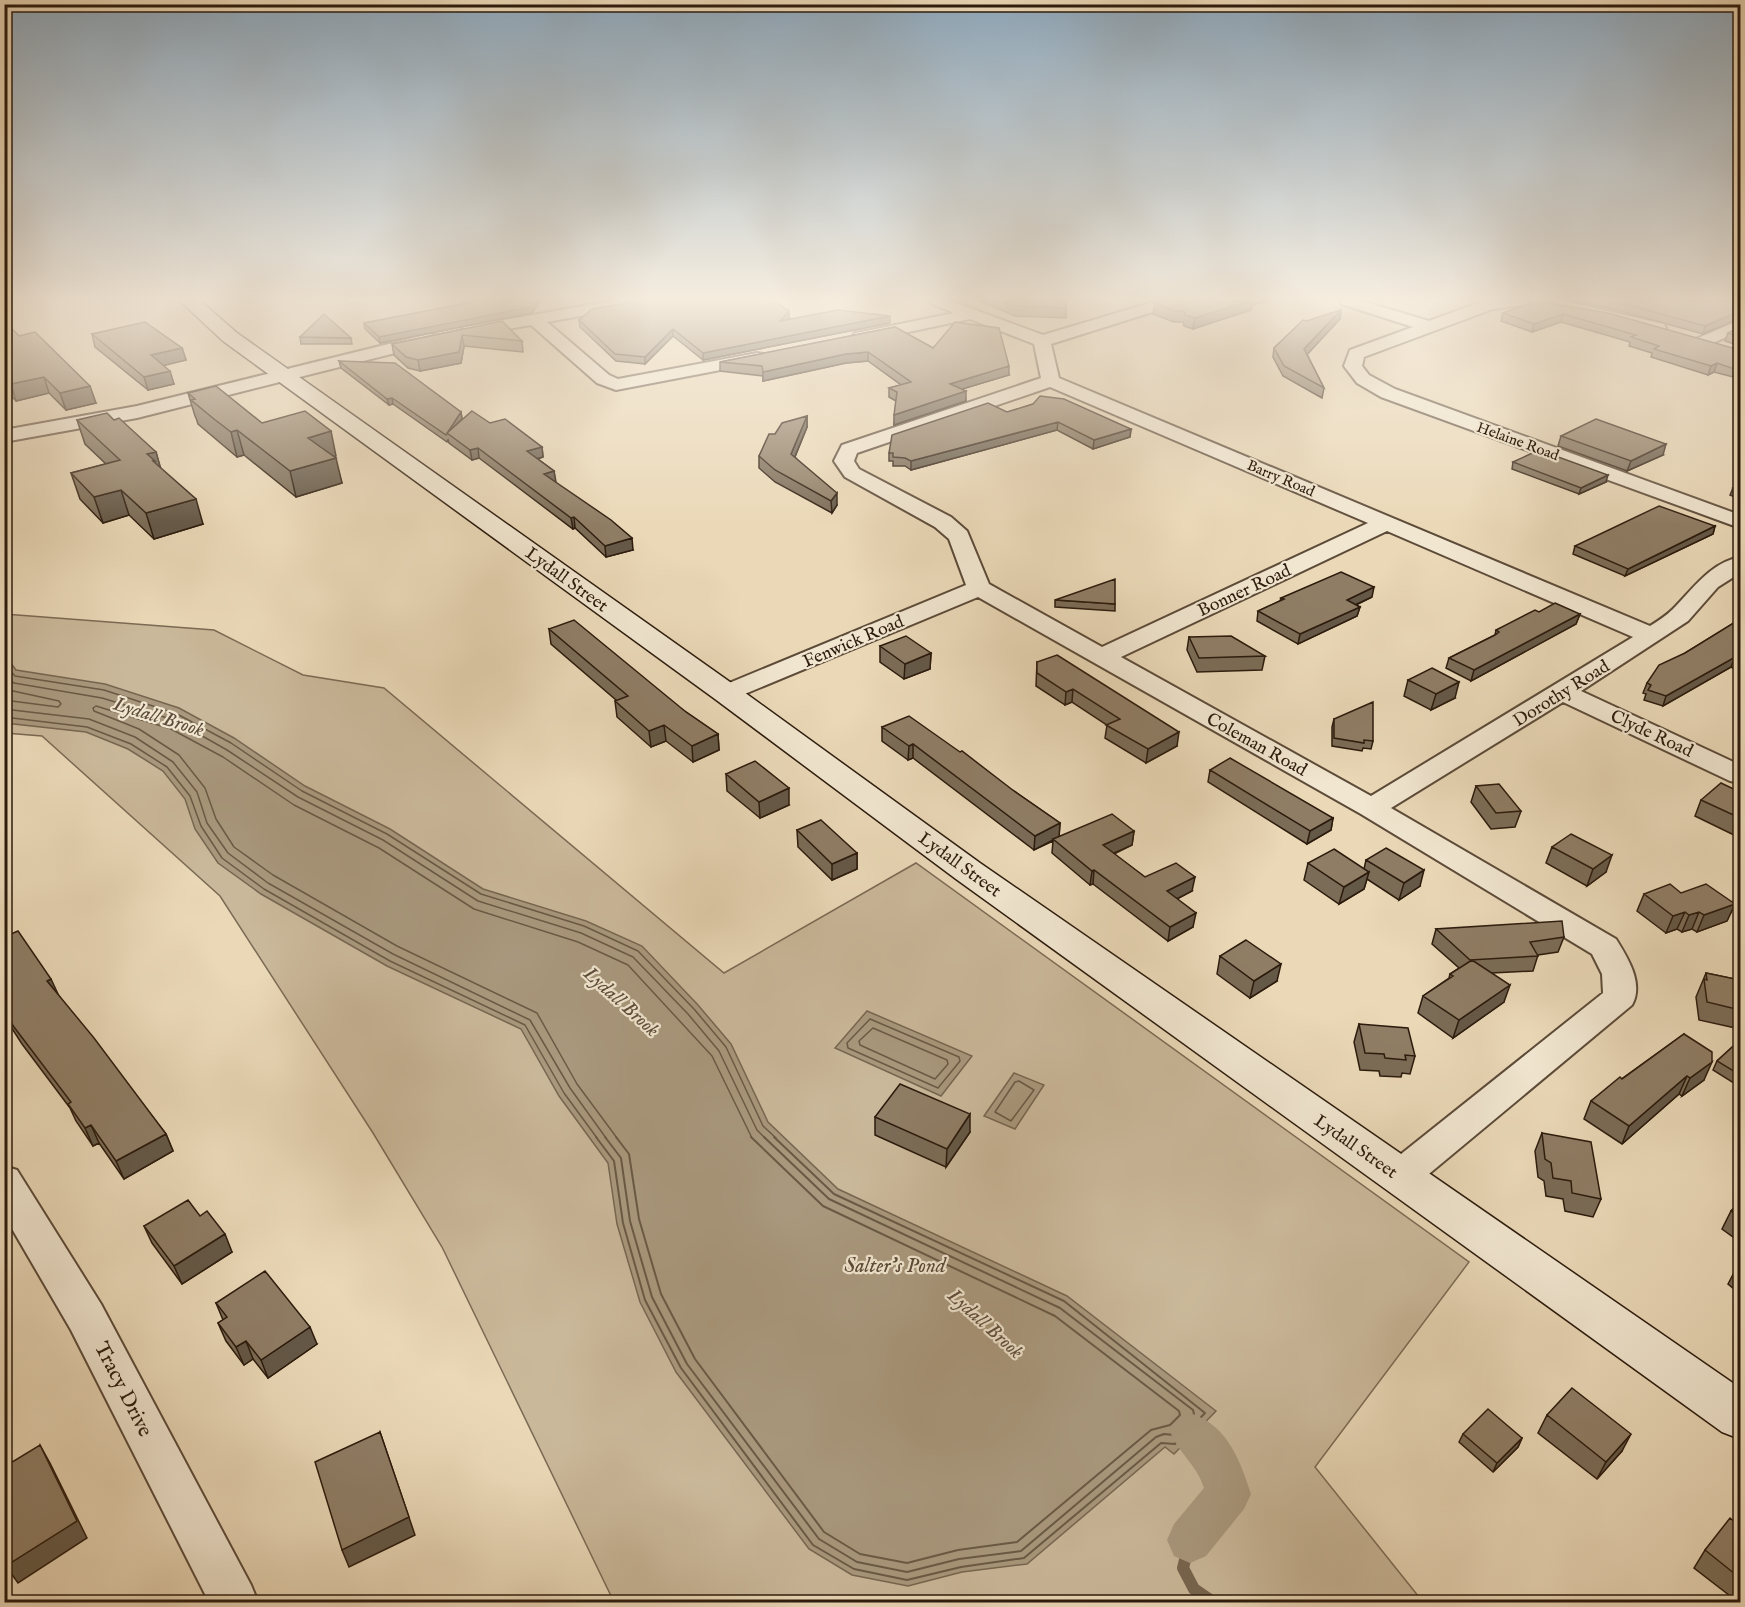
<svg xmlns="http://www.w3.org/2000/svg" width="1745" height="1607" font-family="'IM FELL English',serif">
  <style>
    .green { fill: #cab89a; stroke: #7b6a54; stroke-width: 1.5 }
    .water { fill: #a9987d; stroke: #776650; stroke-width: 1.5 }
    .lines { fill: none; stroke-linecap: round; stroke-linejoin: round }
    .shore-far1 { stroke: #6a5a45; stroke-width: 1.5 }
    .shore { stroke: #6a5a45; stroke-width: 2 }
    .stream { stroke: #776650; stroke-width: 12 }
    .canal { fill: #a9987d; fill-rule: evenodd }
    .street-casing { stroke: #5c4a38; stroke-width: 4 }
    .secondary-casing { stroke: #2c1b0d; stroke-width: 3 }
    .street { fill: #f1e6d0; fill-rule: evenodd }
    .secondary { fill: #f1e6d0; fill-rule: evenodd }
    .wall { fill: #7b6c57; stroke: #2c1b0d; stroke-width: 1.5 }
    .shaded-wall { fill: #645847; stroke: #2c1b0d; stroke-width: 1.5 }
    .building { fill: #8f7d65; stroke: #2c1b0d; stroke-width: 1.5 }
    .labels { text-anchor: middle; stroke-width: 4.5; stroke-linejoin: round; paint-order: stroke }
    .far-street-label { font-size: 15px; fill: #2c1b0d; stroke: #f1e6d0 }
    .street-label { font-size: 18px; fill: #2c1b0d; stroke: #f1e6d0 }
    .water-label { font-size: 20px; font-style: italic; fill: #5e4d3a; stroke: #f1e6d0 }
    .near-park-label { font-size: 21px; font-style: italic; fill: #5b4a37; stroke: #f1e6d0 }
    .near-street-label { font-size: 21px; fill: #2c1b0d; stroke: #f1e6d0 }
  </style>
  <rect width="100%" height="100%" fill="#ead8b7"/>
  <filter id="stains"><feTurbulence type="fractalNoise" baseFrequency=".00333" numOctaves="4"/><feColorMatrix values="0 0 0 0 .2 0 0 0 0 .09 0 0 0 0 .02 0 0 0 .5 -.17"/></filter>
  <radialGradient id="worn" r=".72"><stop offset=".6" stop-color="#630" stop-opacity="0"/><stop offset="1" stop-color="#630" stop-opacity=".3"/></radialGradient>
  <path class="green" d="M4,614L214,630L303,675L384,688L724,973L916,863L1469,1262L1315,1467L1423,1602H614L442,1247L373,1133L220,896L42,736L5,733Z"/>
  <path class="water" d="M4,654L16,670L105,684L179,708L234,738L305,786L390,829L483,889L586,921L642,946L698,1005L731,1044L768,1122L838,1189L1067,1296L1216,1411L1174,1454L1165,1447L1027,1564L962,1572L908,1586L852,1575L809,1549L676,1372L640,1302L617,1224L608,1163L559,1096L521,1029L387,966L261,894L218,863L195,829L185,799L163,771L128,749L86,732L5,723Z
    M867,1011L972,1056L941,1096L835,1048Z
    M1014,1073L1044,1085L1015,1129L984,1116Z"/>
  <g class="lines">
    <path class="shore-far1" d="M4,664L15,676L104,690L177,714L231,743L302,791L387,834L481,894L584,926L638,951L694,1009L726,1047L763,1126L776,1138
      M4,677L14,683L102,698L174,720L227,750L298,797L383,840L478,901L581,933L633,957L688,1014L719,1051L757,1130L765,1138
      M4,689L59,701L61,704L58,707L4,700
      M4,709L89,719L135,737L173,762L197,792L207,823L228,853L268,883L393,954L530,1020L570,1088L606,1138
      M4,717L87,727L131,744L167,767L190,796L201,826L222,858L264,889L390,961L525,1025L564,1093L597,1138
      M870,1019L959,1057L960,1061L938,1088L848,1048L847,1043Z
      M873,1028L947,1060L948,1064L935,1079L860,1045L859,1041Z
      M1019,1081L1034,1090L1011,1121L995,1112L1015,1082Z
      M617,1138L577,1084L537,1013L397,946L273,875L234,847L216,819L205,788L179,755L139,729L94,711L93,708L96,706L171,729L223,757L294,805L379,848L474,909L578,942L628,965L712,1056L752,1138"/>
    <path class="shore" d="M596,1137L614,1161L623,1223L645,1300L681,1368L813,1545L854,1569L907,1580L961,1567L1024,1558L1161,1443L1175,1444L1205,1413L1064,1301L834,1194L774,1137
      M605,1137L621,1158L630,1221L652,1297L687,1364L819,1539L857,1562L907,1572L959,1559L1021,1551L1156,1437L1164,1434L1174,1435L1194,1414L1193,1410L1060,1308L829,1199L764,1137
      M616,1137L629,1154L639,1219L661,1294L695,1359L824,1532L860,1554L907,1563L958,1550L1017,1542L1151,1430L1170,1425L1180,1415L1179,1411L1055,1316L823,1206L751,1137"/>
    <path class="stream" d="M1190,1540L1183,1568L1194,1589L1213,1602"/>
    <path class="canal" d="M1193,1414C1228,1427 1240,1460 1251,1494L1244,1509L1206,1556L1190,1563L1174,1556L1167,1540L1174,1524L1204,1488C1198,1467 1180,1454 1171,1434L1177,1420Z"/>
    <g class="street-casing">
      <path id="street" d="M612,301H645L637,306L547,322L609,375L618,379L757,353L763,354L766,358L763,362L757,363L616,390L597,383L531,325L469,336L463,335L461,331L463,327L469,326Z
        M930,301H951L1043,335L1157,301H1180L1178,304L1051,344L1059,378L1650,626C1658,621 1666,616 1673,609C1693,589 1710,563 1740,557V573L1718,587L1688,621L1581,691L1740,765V783L1730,781L1563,702L1391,808L1616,939C1628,958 1644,984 1632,1005L1412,1188L1399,1192L1386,1188L1380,1177L1386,1166L1603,993L1602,974L1592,954L1361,814L978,597L735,698L726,701L717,698L713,693L717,688L966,585L949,539L935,527L845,477L834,461L842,445L1041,378L1034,344L970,319L861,342L855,341L852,337L855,333L861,332L954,313L932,304ZM1050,387L1368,523L1102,647L989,584L967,531L951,517L859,469L854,461L857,453ZM1387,531L1633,637L1371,796L1121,657Z
        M1339,301H1362L1429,321L1484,301H1564L1664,324L1666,328L1664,332L1658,333L1593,316L1523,305L1493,309L1364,357L1362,366L1369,375L1395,389L1740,515V528L1381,397L1357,383L1344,366L1350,350L1413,327L1341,304Z
        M1740,320V331L1704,347L1698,346L1695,342L1698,338Z
        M429,334L435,335L438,339L435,343L137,418L4,442V430L137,406Z
        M4,1166L17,1170L101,1304L251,1585L258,1602H209L71,1330L4,1215Z"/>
    </g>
    <g class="secondary-casing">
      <path id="secondary" d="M180,301H200L237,333L737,687L980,863L1740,1388V1439L1722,1432L956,879L715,699L223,341Z"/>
    </g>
    <use href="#street" class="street"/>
    <use href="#secondary" class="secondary"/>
  </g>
  <path class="wall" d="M462,301H540L532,313L380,343L365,329L364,323L463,304Z
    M980,301H1066V318L1015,316Z
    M1537,301L1740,350V381L1737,378L1714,372L1708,375L1651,357L1652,353L1629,346L1630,342L1561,322L1532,332L1501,321L1503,313L1536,303Z
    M1572,301H1740V318L1703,334L1613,309Z
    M637,302L789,318L787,319L890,323L703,360L673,336L645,364L616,361L580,327L579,320Z
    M1155,303L1252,305L1251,310L1193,329L1184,326L1183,322H1174L1153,314Z
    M1341,310L1340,319L1307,354L1324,388L1322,398L1283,376L1273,357L1274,348L1307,321Z
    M4,321L19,336L96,403L66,410L49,393L16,401L4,389Z
    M895,327L933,348L1009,375L962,389L966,401L894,425L896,401L889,397V388L901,385L868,361L846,363L763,381V376L720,371V362Z
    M1740,327V346L1725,341L1728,333Z
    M463,329L522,341L523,352L464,346L461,363L420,371L408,368L394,355L392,344Z
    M92,334L182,348L186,360L163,365L174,384L148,390L95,347Z
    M300,337L351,338L352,344H301Z
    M339,361L461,412L462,419L490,423L542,447L543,457L538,459L554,471L555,482L633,550L606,557L575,528L573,529L479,458L472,460L449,443L448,440L447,442L393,404L389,405L341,368Z
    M188,393L262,423L336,456H334L342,483L296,497L244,455L237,457L198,424L196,418L195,416Z
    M1033,404L1131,429L1130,437L1093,449L1057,430L911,470L905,466H893V461H889V453Z
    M807,416V427L795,457L837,505L832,513L775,482L759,468V456L775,434Z
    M77,420H114L156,452L160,468L203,524L154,539L129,515L103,523L80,499L71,473L106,464L85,444Z
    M1561,436L1663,455L1627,471L1558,446Z
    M1513,462L1606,482L1579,494L1512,469Z
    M1740,485V499L1730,495L1733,488Z
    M1715,526L1713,534L1625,576L1573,554L1575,546Z
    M1372,597L1356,605L1360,607L1357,616L1298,644L1257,621L1258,611L1280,601L1281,598Z
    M1055,600L1115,604V611L1055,607Z
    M1539,612L1580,614L1576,624L1471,681L1446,668L1449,658L1495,635L1496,630Z
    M1740,619V672L1731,667L1663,706L1644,700L1646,694L1643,693L1647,683L1685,653Z
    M549,629L686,712L718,734L719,750L693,762L666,741L651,747L617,717L615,701L616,700L551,644Z
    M1189,637L1265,656L1262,670L1197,672L1187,650Z
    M880,646L931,653L930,669L904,679L880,662Z
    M1037,662L1177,746L1146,763L1105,738L1107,725L1072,702L1065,705L1036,686Z
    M1408,680L1455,698L1431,710L1404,696Z
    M1334,719L1373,741L1371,749L1363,748L1362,751L1332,746V727Z
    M882,727L1014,791L1060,823L1059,836L1134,831L1132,845L1114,854L1145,877L1192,891L1177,899L1193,927L1168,941L1093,884L1090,885L1052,853L1053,841L1034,850L913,758L908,760L882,741Z
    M1210,770L1333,818L1331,830L1307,844L1208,782Z
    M726,774L789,805L760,818L727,791Z
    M1476,786L1521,811L1515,827L1491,829L1471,802Z
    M1740,792V829L1734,835L1695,816L1701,800Z
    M797,830L857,853V869L832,880L798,847Z
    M1552,847L1606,872L1587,886L1546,863Z
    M1366,860L1420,886L1399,900L1367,879L1364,889L1339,904L1304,880L1308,863L1364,869Z
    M1681,893L1735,904L1727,921L1697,932L1692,929L1682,932L1677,929L1666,933L1637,911L1644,894Z
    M1436,929L1564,937L1558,952L1538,955L1533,971L1492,973L1504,1002L1453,1038L1418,1013L1423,996L1449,978L1450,974L1459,968L1432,944Z
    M4,937L58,995L166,1134L173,1151L124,1179L99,1143L93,1146L76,1121L70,1108L22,1044L4,1016Z
    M1220,956L1277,981L1250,998L1217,974Z
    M1706,973L1740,980V1029L1699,1020L1696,997Z
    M1359,1024L1415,1056L1410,1074L1402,1073L1401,1077L1380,1076L1379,1071L1360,1070L1354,1042Z
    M1684,1034L1704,1080L1682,1096L1679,1094L1622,1144L1584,1119L1591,1101Z
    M1740,1040V1087L1713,1070L1717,1061Z
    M875,1117L970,1132L946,1167L875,1135Z
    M1542,1133L1601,1199L1593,1217L1565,1211L1563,1199L1546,1196L1544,1181L1538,1177L1535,1151Z
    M1740,1202V1242L1722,1229L1731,1211Z
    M200,1216L232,1252L182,1284L152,1243L144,1226Z
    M1740,1264V1294L1728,1284L1737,1267Z
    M216,1303L317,1344L268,1378L253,1359L244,1365L226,1341L218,1323L223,1320Z
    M1547,1415L1622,1451L1597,1479L1538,1433Z
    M1463,1434L1522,1438L1518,1447L1493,1472L1459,1442Z
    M1740,1526V1602H1738L1694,1568L1705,1550Z"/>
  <path class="shaded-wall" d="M536,301H540L532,313L380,343L379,337Z
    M1245,301H1267L1252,305L1251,310L1193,329L1195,318Z
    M1341,310L1340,319L1303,359L1304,349Z
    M789,311V318L780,327V321Z
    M1740,311V318L1703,334L1705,326Z
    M1563,314L1561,322L1532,332L1534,324Z
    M890,316V323L703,360V353Z
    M673,329V336L645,364V357Z
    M462,335L464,346L461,363L420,371L418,360Z
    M182,348L186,360L154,368L151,355Z
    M868,352V361L846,363L763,381V372L846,354Z
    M1717,363L1714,372L1708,375L1711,366Z
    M1009,366V375L949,393L950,384Z
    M170,371L174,384L148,390L144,377Z
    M44,377L49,393L16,401L11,384Z
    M90,386L96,403L66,410L60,393Z
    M966,391V401L894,425V415Z
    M392,398L393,404L389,405L387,399Z
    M461,412L462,419L447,433Z
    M807,416V427L791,466V454Z
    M1058,422L1057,430L911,470V461Z
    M1131,429L1130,437L1093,449L1094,440Z
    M237,430L244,455L237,457L231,432Z
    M331,431L336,456L314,462L308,438Z
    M1666,444L1663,455L1627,471L1631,461Z
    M542,447L543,457L528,461L527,451Z
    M478,448L479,458L472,460L470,450Z
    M156,452L163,476L147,454Z
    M336,458L342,483L296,497L290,471Z
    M554,471L556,482L545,485L544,474Z
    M1608,475L1606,482L1579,494L1581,488Z
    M121,490L129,515L103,523L94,497Z
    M837,493V505L832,513L831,501Z
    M196,499L203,524L154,539L146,513Z
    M574,517L575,528L573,529L571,518Z
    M1715,526L1713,534L1625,576L1628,569Z
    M632,538L633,550L606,557L605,546Z
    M1374,587L1372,597L1344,610L1347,600Z
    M1360,607L1357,616L1298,644L1300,634Z
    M1580,614L1576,624L1471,681L1474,670Z
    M931,653L930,669L904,679L905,664Z
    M1735,657L1731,667L1663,706L1666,696Z
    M1459,682L1455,698L1431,710L1436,694Z
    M1073,689L1072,702L1065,705L1066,692Z
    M664,725L666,741L651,747L649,731Z
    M1179,732L1177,746L1146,763L1148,749Z
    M718,734L719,750L693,762L692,746Z
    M913,744V758L908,760L909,746Z
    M789,788V805L760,818L759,802Z
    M1333,818L1331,830L1307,844L1310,831Z
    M1740,820V829L1734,835Z
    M1060,823L1059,838L1053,839V840L1034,850L1035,836Z
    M1134,831L1132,845L1101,859L1103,845Z
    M857,853V869L832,880V864Z
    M1612,855L1606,872L1587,886L1593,869Z
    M1094,870L1093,884L1090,885L1092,871Z
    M1424,870L1420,886L1399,900L1404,883Z
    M1369,872L1364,889L1339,904L1344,887Z
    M1195,877L1192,891L1165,905L1167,891Z
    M1735,904L1727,921L1697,932L1704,915Z
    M1685,912L1677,929L1666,933L1673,916Z
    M1699,912L1692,929L1682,932L1689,915Z
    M1196,913L1193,927L1168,941L1170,927Z
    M1281,964L1277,981L1250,998L1254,981Z
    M51,979L59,996L47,981Z
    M1510,985L1504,1002L1453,1038L1459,1020Z
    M1712,1062L1704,1080L1682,1096L1690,1078Z
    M1687,1076L1679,1094L1622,1144L1629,1126Z
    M970,1114V1132L946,1167L947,1149Z
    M91,1125L99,1143L93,1146L85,1128Z
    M166,1134L173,1151L124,1179L116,1161Z
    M225,1234L232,1252L182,1284L174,1266Z
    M310,1327L317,1344L268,1378L261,1360Z
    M246,1341L253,1359L244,1365L236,1347Z
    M4,1379L9,1387L4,1390Z
    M380,1432L415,1535L349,1567L342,1550Z
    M1631,1434L1622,1451L1597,1479L1606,1462Z
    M1522,1438L1518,1447L1493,1472L1497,1463Z
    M40,1445L50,1463L87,1538L18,1583L6,1566Z"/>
  <path class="building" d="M465,301H536L531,307L379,337L364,323L468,303Z
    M638,301H774L789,311L780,321L838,310L890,316L703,353L673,329L645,357L615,354L579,320L592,309Z
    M1003,301H1066V308L1015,306Z
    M1164,301H1250L1195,318L1185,315L1184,311H1175L1155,303Z
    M1537,301L1608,313L1740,350V371L1717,363L1711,366L1654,349L1659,346L1631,337L1636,335L1563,314L1534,324L1503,313L1534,302L1538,304Z
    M1614,301H1740V311L1705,326Z
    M1341,310L1304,349L1324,388L1284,366L1274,348L1303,320L1307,321Z
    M324,314L351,338L300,337Z
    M4,321L19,336L35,332L90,386L60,393L44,377L11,384L4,378Z
    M502,321L522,341L462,335L459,352L418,360L406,357L392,344Z
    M145,322L182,348L151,355L170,371L144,377L92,334Z
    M955,322L999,328L1009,366L950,384L966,391L894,415L897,392L889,388L911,382L868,352L846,354L763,372L762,366L720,362L895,327L933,348Z
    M1740,327V337L1728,333Z
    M339,361L395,363L461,412L446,435L392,398L387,399Z
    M216,386L262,423L305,411L331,431L308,438L336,458L290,471L237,430L231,432L214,419L191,400L195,399L188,393Z
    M1040,396L1064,399L1131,429L1094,440L1058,422L911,461L905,458L893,457V453H889L892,435L988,403L1007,412L1033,404Z
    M472,411L490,423L505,419L542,447L527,451L554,471L544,474L611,520L632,538L605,546L574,517L571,518L478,448L470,450L447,433Z
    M107,413L114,420L119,418L156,452L147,454L155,461H153L196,499L146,513L121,490L94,497L71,473L120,460L77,420Z
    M807,416L791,454L837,493L831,501L775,470L759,456L769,434H775L782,423Z
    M1596,419L1666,444L1631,461L1561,436Z
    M1539,450L1608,475L1581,488L1513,462Z
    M1740,485V491L1733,488Z
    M1659,506L1715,526L1628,569L1575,546Z
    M1341,572L1374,587L1347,600L1360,607L1300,634L1258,611L1284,599L1281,598Z
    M1115,579V604L1056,600H1055Z
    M1555,603L1580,614L1474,670L1449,658L1495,635L1499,632L1496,630L1535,610L1539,612Z
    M1740,619V660L1735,657L1666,696L1648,690L1651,685L1647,683L1659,665L1685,653Z
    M574,620L686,712L718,734L692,746L664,725L649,731L615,701L628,696L549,629Z
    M906,636L931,653L905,664L880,646Z
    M1231,636L1265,656L1199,658L1189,637Z
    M1057,655L1179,732L1148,749L1106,725L1120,719L1073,689L1066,692L1037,673V662Z
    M1432,668L1459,682L1436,694L1408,680Z
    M1373,702V741L1364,740V743L1334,738V719Z
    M909,716L960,752L962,751L1014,791L1060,823L1035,836L913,744L909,746L882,727Z
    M1230,758L1333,818L1310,831L1210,770Z
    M755,761L789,788L759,802L726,774Z
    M1721,783L1740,792V818L1701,800Z
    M1499,784L1521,811L1496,813L1476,786Z
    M1112,814L1134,831L1103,845L1145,877L1176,863L1195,877L1167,891L1196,913L1170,927L1094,870L1092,871L1053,839Z
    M821,820L857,853L832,864L797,830Z
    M1571,834L1612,855L1593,869L1552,847Z
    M1386,848L1424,870L1404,883L1366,860Z
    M1334,849L1369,872L1344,887L1308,863Z
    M1670,884L1681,893L1706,884L1735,904L1704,915L1699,912L1689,915L1685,912L1673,916L1644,894Z
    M1562,921L1564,937L1530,942L1538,956L1470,960L1436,929Z
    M18,931L51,979L47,981L94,1038L166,1134L116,1161L91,1125L85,1128L68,1104L71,1102L14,1027L4,1012V937Z
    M1246,940L1281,964L1254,981L1220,956Z
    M1472,960L1510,985L1459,1020L1423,996L1453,976L1450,974Z
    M1706,973L1740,980V1010L1707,1002L1704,979L1707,980Z
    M1359,1024L1408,1028L1415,1056L1405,1055L1406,1060L1385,1058L1384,1054L1365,1053Z
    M1684,1034L1712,1052V1062L1690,1078L1687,1076L1629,1126L1591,1101L1620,1077L1622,1079Z
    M1740,1040V1075L1717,1061Z
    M900,1084L970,1114L947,1149L875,1117Z
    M1542,1133L1591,1142L1601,1199L1572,1193L1571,1181L1553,1178L1551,1163L1545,1159Z
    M188,1200L200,1216L207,1211L225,1234L174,1266L144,1226Z
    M1740,1202V1217L1731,1211Z
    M265,1271L310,1327L261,1360L246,1341L236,1347L218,1323L227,1317L216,1303Z
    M1572,1388L1631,1434L1606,1462L1547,1415Z
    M1488,1409L1522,1438L1497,1463L1463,1434Z
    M380,1432L409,1517L342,1550L315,1462Z
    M40,1445L77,1521L6,1566L4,1562V1467Z
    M1730,1518L1740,1526V1578L1705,1550Z"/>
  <linearGradient id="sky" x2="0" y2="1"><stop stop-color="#8fa9bd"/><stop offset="0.57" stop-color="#f6eddf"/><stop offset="1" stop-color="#f6eddf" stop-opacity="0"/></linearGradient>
  <rect width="1745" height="525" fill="url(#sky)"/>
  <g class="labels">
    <g class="far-street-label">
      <text transform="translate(1518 441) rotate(20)" y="5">Helaine Road</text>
      <text transform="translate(1281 478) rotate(23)" y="5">Barry Road</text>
    </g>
    <g class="street-label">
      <text transform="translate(567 579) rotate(36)" y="6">Lydall Street</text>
      <text transform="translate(1244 590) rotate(-25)" y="6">Bonner Road</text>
      <text transform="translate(853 641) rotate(-23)" y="6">Fenwick Road</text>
      <text transform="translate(1561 693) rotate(-32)" y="6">Dorothy Road</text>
      <text transform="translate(1652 733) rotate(25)" y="6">Clyde Road</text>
      <text transform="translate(1257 744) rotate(29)" y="6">Coleman Road</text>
      <text transform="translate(960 864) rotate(36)" y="6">Lydall Street</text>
      <text transform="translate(1356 1146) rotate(35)" y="6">Lydall Street</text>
    </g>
    <g class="water-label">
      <text transform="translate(159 716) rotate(17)" y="7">Lydall Brook</text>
      <text transform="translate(622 1001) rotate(42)" y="7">Lydall Brook</text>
      <text transform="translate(986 1323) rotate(42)" y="7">Lydall Brook</text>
    </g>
    <g class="near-park-label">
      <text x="895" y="1272">Salter's Pond</text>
    </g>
    <g class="near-street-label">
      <text transform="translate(124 1389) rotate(63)" y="7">Tracy Drive</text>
    </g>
  </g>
  <rect width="1745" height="1607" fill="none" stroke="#ead8b7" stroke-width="24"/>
  <rect x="6" y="6" width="1733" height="1595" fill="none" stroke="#2c1b0d" stroke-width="3"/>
  <rect x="12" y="12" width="1721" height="1583" fill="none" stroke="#2c1b0d" stroke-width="1.5"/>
  <rect width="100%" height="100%" filter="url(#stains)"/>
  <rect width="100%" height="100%" fill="url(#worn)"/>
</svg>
